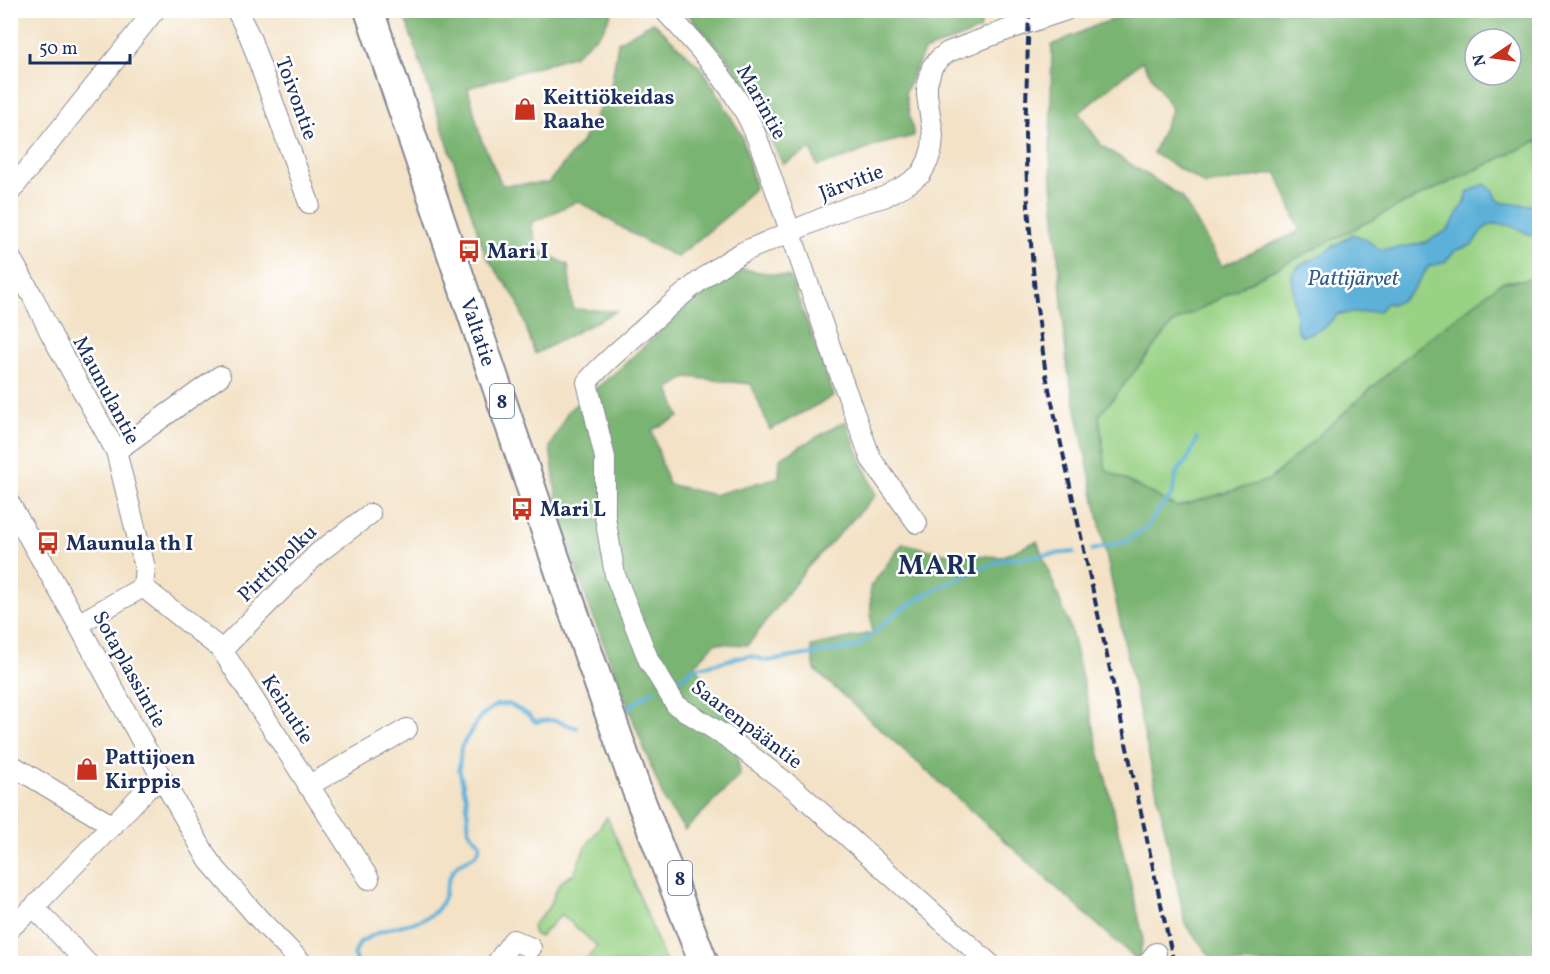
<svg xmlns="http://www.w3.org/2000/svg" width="1550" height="974" font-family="Vollkorn,serif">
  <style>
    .green { fill: #99d285; stroke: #5a8072; stroke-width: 1.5 }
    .forest { fill: #7ab472; stroke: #4a7268; stroke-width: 1.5; fill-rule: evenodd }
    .water { fill: #5db1d9; stroke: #3c709c; stroke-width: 1.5 }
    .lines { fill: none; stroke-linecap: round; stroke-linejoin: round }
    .stream { stroke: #5db1d9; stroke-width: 4 }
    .minor-casing { stroke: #878892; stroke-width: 22 }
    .highway-casing { stroke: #878892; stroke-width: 32 }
    .minor { stroke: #fff; stroke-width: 20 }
    .highway { stroke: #fff; stroke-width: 28 }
    .rail { stroke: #1b2f5e; stroke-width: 4; stroke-dasharray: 9 4.5; stroke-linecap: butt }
    .labels { text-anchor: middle; stroke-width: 5; stroke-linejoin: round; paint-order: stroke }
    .shield { fill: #fff; stroke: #5f6d8e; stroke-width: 1.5 }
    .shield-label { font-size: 20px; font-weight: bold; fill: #1b2f5e }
    .poi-label { font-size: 21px; font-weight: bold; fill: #1b2f5e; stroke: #fff; text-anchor: start }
    .street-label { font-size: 21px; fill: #1b2f5e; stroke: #fff }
    .water-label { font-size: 22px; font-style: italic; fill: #325c89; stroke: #fff }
    .district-label { font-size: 27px; font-weight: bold; letter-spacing: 1.5px; fill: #1b2f5e; stroke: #fff }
  </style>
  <rect width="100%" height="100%" fill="#fff"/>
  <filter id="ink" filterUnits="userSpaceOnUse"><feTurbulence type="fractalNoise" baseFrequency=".0167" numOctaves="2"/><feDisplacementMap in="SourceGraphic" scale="12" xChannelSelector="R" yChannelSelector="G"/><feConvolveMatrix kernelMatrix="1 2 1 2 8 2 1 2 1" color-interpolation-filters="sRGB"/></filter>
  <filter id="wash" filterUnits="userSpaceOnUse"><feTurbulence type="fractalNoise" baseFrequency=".008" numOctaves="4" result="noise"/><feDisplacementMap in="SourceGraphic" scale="24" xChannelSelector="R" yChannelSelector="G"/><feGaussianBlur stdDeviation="1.35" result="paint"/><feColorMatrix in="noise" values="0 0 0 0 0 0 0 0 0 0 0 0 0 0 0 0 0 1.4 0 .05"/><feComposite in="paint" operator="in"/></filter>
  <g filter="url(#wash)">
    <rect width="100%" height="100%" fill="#f3e2c6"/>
    <path class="green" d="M1539,140V206L1503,203L1496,199L1493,191L1468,192C1465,201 1454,223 1448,230C1437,241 1395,252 1381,249C1375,248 1369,242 1365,239L1334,245L1324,254L1298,266L1292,274L1297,330L1324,328L1338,314L1379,311L1386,303L1391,304L1415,288L1428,267L1444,262L1456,250L1472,245C1476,239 1481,229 1488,226C1503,218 1525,233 1539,239V278L1502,282L1412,352L1269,480L1177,507L1106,470L1099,416L1173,323L1263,275L1401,205Z
      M607,817L621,849L666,963H583L597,946L561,914L540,937L534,934L532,927C536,920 543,915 548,908C558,891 554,883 574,874L584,849Z"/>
    <path class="forest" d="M400,11H613L602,31L575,55L468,88L481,139L502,185L548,183L583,140L611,87L618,42L653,22L704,71L742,136L755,187L733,211L677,257L643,240L578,201L531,223L537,249L568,265L573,309L616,311L535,354L517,300L486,256L403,12Z
      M685,11H983L980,30L924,51L905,93L914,136L877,145L848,157L817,166L811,149L783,164L731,63Z
      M1138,11H1539V140L1401,205L1263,275L1173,323L1099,416L1106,470L1177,507L1269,480L1412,352L1502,282L1539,278V963H1216L1186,926L1130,669L1067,366L1050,156L1052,45L1097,25ZM1475,39H1511V75H1475ZM1142,61L1172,109L1153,153L1206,185L1277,173L1300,231L1222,266L1182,197L1102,146L1079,113Z
      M742,269L790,277L834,396L770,430L751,384L687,377L669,389L679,417L652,430L668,484L713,495L779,477L780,458L845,421L876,495L806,569L748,645L715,643L695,665L733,725L740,775L685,830L665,802L589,606L560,522L550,447L568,411L616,372L690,304Z
      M1037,541L1070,627L1143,936L1139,962L815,670L811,646L872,633L870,587L903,543L942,553L1001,557Z"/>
    <path class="water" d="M1485,184L1493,191L1496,199L1503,203L1539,206V239C1525,233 1503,218 1488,226C1481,229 1476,239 1472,245L1456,250L1445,262L1428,267C1419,281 1404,308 1386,303L1379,311L1338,314L1324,328L1302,336L1297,330L1292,274C1303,259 1311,263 1324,253C1335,246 1342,241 1353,234L1365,239L1379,249H1392L1424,243L1448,230L1466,200L1468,192Z"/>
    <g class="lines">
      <path class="stream" d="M1092,550L1126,541L1147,527L1159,509L1172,495L1177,472L1189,457L1197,438
        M674,681L681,678L693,668L710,665L736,658L751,656L767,661L857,647L899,611L936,589L977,570L1005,559L1074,552
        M626,709L654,690
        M357,964L354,955L360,942C368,938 376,933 385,930C402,924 424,923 437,910C448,898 445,879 455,868C463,857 479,860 480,844L469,831L466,797L459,769L461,747L481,716L496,705L509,704L527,714L536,722C556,717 559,723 577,728"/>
    </g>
  </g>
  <g filter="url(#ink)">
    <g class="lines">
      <g class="minor-casing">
        <path id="minor" d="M236,10L240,17L250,37L309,203
          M664,10C692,40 719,69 740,104C751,121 758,140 765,159L837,366L871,459L917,523
          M10,192L155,10
          M10,257L33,297L52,336L116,451L145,568L143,587L78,624
          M116,451L220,376
          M10,504L78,624L163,780L209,861L260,920L303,964
          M143,587L222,650L369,879
          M222,650L318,553L370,514
          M10,764L113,826
          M308,786L407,729
          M34,907L88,964
          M10,928L34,907L148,788L163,780
          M496,964L513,940L531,948
          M990,964L797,791L728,738L676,705L649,661L615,575L605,517V458L587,382C603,363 622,348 641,331C673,303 705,273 743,252L851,206L884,197L909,183L921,174L928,161L932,148L933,135L927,95V84L932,67L939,59L948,52L1004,31L1066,10
          M1147,964L1156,953"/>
      </g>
      <g class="highway-casing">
        <g id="highway">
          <path id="s1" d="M369,10L570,602L637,791L704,964"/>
        </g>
      </g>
      <use href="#minor" class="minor"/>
      <use href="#highway" class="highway"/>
      <path class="rail" d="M1029,10L1025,136L1028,206L1035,293L1046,375L1174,964"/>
    </g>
  </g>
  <defs>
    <g id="shop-bare" transform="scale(1.8)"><path d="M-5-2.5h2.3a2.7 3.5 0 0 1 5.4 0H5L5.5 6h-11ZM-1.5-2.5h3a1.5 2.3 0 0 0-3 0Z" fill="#c8321e" stroke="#fff" stroke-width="2.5" paint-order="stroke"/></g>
    <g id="bus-bare" transform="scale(1.8)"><path d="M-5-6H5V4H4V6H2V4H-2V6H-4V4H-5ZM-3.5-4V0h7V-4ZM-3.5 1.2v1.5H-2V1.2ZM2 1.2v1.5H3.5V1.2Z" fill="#c8321e" stroke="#fff" stroke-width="2.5" paint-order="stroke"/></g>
  </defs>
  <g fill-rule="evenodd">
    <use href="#shop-bare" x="525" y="109"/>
    <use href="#bus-bare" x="469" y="251"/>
    <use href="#bus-bare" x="522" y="509"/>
    <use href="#bus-bare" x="48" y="543"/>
    <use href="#shop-bare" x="87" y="769"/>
  </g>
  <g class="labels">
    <g class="shield">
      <rect x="490" y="384" width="24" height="34" rx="4.5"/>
      <rect x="668" y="861" width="24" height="34" rx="4.5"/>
    </g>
    <g class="shield-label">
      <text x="502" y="408">8</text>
      <text x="680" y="885">8</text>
    </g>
    <g class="poi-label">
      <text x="543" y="104">Keittiökeidas<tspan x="543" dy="24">Raahe</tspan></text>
      <text x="487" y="258">Mari I</text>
      <text x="540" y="516">Mari L</text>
      <text x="66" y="550">Maunula th I</text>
      <text x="105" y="764">Pattijoen<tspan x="105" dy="24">Kirppis</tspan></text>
    </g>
    <g class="street-label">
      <text transform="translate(297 98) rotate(70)" y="7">Toivontie</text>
      <text transform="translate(762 102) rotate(61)" y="7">Marintie</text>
      <text transform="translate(851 182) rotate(-21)" y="7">Järvitie</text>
      <text dy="7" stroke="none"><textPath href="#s1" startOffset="340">Valtatie</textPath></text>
      <text transform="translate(107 390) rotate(62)" y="7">Maunulantie</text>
      <text transform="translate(277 563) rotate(-44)" y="7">Pirttipolku</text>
      <text transform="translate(130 669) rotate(61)" y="7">Sotaplassintie</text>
      <text transform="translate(288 709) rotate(57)" y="7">Keinutie</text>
      <text transform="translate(747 724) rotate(37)" y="7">Saarenpääntie</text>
    </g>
    <g class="water-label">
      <text x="1353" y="285">Pattijärvet</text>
    </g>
    <g class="district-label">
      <text x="938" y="574">MARI</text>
    </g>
  </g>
  <rect width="1550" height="974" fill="none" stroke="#fff" stroke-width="36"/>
  <g transform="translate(1493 57) rotate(257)"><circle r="28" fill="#ffffff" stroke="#a4acbf" stroke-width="1.5"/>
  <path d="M0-4.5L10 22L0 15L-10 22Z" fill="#c8321e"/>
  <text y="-9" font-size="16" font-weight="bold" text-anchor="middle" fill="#1b2f5e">N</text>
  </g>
  <path d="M30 54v9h100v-9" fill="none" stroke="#1b2f5e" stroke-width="3"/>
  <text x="39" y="54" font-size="18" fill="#1b2f5e" stroke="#ffffff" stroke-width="4.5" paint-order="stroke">50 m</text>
</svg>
